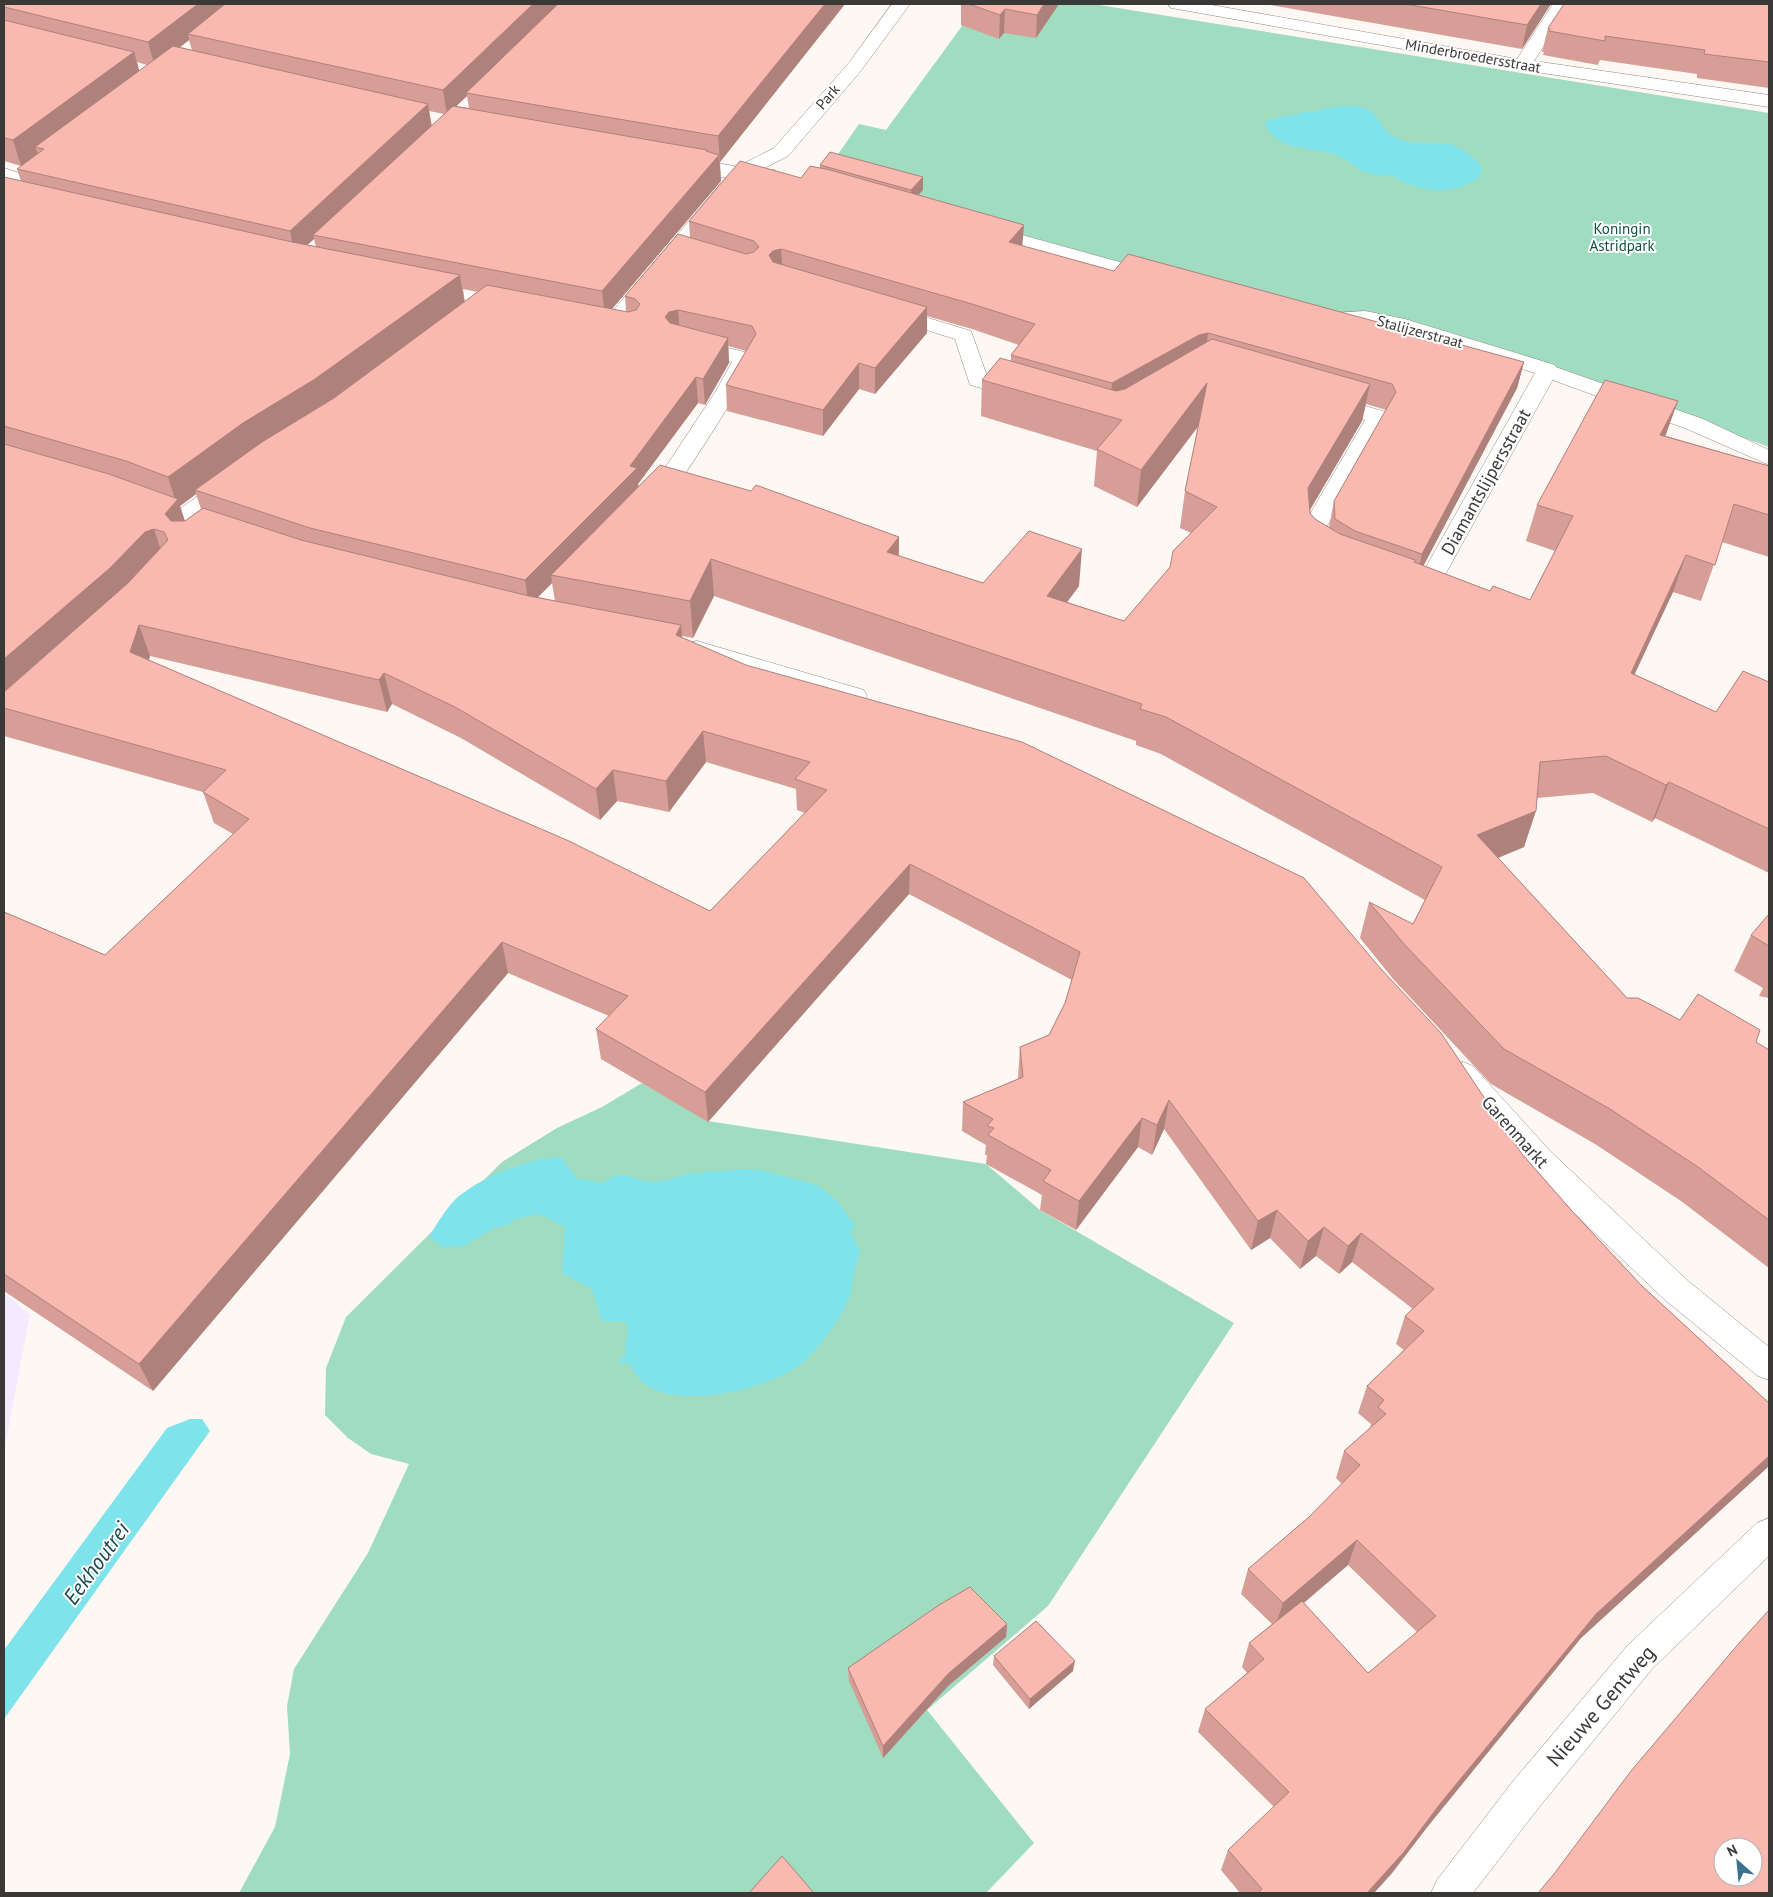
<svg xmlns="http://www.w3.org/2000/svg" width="1773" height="1897" font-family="'PT Sans',sans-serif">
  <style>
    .education { fill: #f4eaff }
    .green { fill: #a0dcc0 }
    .water { fill: #7ee3eb }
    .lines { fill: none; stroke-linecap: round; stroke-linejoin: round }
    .pedestrian-casing { stroke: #8f8b87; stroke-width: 1 }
    .minor-casing { stroke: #8f8b87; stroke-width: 1 }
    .pedestrian { fill: #fff; fill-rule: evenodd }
    .minor { fill: #fff; fill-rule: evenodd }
    .wall { fill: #d69e97; fill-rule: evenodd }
    .shaded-wall { fill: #ae817b }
    .building { fill: #f9b8b0; stroke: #ae817b; fill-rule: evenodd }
    .labels { text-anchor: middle; stroke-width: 4; stroke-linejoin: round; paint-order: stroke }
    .far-street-label { font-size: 15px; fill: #3b3938; stroke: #fff }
    .far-park-label { font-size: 15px; fill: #0f523b; stroke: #fff }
    .street-label { font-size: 18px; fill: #3b3938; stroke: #fff }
    .near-street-label { font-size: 21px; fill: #3b3938; stroke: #fff }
    .near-water-label { font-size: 22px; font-style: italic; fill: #19484b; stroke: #fff }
  </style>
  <rect width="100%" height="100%" fill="#fdf8f3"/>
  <path class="education" d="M4,1292L30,1315L4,1451Z"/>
  <path class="green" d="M976,4H1093L1769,113V447L1452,333L1375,314L1319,313L1285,309L820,180L859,124L886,130L962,26L961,25Z
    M642,1083L708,1121L986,1164L1040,1210L1234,1323L1048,1606L927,1710L1034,1843L986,1893H239L275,1827L290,1754L287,1706L294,1669L368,1553L409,1464L371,1454L348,1438L325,1415L326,1368L346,1317L502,1162L557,1128L602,1107Z"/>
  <path class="water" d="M1341,106C1387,103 1372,130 1401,140C1417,145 1433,141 1448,144C1460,146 1472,156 1481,165V176C1461,192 1433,194 1409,184C1404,183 1400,179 1395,177C1386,174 1375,176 1365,172C1356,168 1348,160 1339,156C1316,146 1276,153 1265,124L1270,119Z
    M553,1157L562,1158L576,1178L602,1183L614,1176H629L647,1182L665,1181L687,1174L741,1169L762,1170L819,1186L837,1201L856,1227L850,1231L860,1251C858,1261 854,1271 852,1281C852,1286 852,1291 850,1296C842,1317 819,1349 801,1364C771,1388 694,1405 658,1391C643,1385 635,1376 629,1362L621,1364L619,1359L626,1356C622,1341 632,1336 626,1322L602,1321L592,1289L562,1273L565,1227L540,1214L515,1219L508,1225L494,1228L464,1246L443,1247L429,1237C436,1225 449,1204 459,1196C486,1175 520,1163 553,1157Z
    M190,1419H202L210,1431L4,1719V1650L167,1428Z"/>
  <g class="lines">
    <g class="pedestrian-casing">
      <path id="pedestrian" d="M682,157L740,167L775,170L778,174L775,178C748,185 702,174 675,167L672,163L675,159Z
        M4,168L26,175L29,179L26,183L19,185L4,180Z
        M986,225L1159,273L1162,277L1159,281L1152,283L979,235L976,231L979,227Z
        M892,307L971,331L987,376L1027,386L1030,391L1027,396L1019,398L970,385L955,339L885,317L882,313L885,309Z
        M1365,311L1405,319L1555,365L1558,370L1435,593L1431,599L1423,601L1403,595L1399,589L1403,583L1411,581L1417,583L1535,373L1394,329L1365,323L1325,324L1318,322L1315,318L1318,314Z
        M694,340L753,354L756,359L736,394L728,396L720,394L717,389L732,362L687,350L683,346L687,342Z
        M1327,395L1386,412L1389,417L1327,526L1328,546L1335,553L1331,558C1320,561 1312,559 1305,549L1303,526L1365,420L1319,407L1316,402L1319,397Z"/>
    </g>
    <g class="minor-casing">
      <path id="minor" d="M892,4H910L860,72L788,156L747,177L618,330L611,332L585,326L582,322L585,318L592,316L606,319L733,169L774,148L848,64Z
        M1168,4H1206L1517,59L1553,4H1571L1534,61L1769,95V107L1522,70L1177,9L1171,8Z
        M1547,364L1703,419L1769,450V465L1687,429L1539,375L1536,370L1539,365Z
        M726,386L734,388L737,393C724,412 675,496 659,503C654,506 649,504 644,503L641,498L659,477L718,388Z
        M230,476L238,478L241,483L238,488L189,524L181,526L173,524L170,519L173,514L222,478Z
        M697,641L864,690L867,696L864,702L855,705L688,655L685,649L688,643Z
        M1463,1062L1473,1066L1550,1151L1687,1280L1769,1347V1380L1758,1376L1665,1300L1528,1169L1453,1082L1449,1074L1453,1066Z
        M1769,1518V1556L1652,1669L1540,1806L1473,1893H1431L1437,1880L1514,1780L1628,1645L1757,1523Z"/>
    </g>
    <use href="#pedestrian" class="pedestrian"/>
    <use href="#minor" class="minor"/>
  </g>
  <path class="wall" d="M4,4H845L720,162L721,181L612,309L626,312L625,296L690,238L689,221L801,178L820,168V165L923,190L918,195L1022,246L1114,271L1524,362L1517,388L1423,566L1490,591L1530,600L1555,551L1526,541L1537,505L1666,436L1769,466V557L1722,542L1701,601L1673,592L1634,674L1716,712L1769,682V873L1655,818L1652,822L1593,793L1537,798L1524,847L1498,858L1627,998L1680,1020L1756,1042L1769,1050V1268L1681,1201L1595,1144L1491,1084L1394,980L1360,938L1369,902L1413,924L1425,900L1161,754L1136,745V741L714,596L693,638L682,636V638L1522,1154L1573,1212L1641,1285L1769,1403V1466L1581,1638L1428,1826L1392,1873L1374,1893H1240L1221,1870L1228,1850L1274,1807L1198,1732L1205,1709L1247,1673L1242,1667L1249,1643L1272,1624L1241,1594L1248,1569L1309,1517L1342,1484L1336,1478L1344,1451L1370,1428L1371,1424L1358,1413L1367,1386L1404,1350L1396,1344L1405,1316L1413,1309L1352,1262L1339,1274L1316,1256L1300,1269L1270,1238L1251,1250L1164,1129L1152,1155L1138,1147L1076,1230L1040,1210L1042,1195L986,1164L987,1155H985L986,1145L962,1131L963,1102L1018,1079L1020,1047L1049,1035L1065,1003L1072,980L909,894L708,1122L601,1059L596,1029L609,1016L508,973L153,1391L4,1291V912L105,955L233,834L214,823L203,792L4,736V177L21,181L17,169L38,154L21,166L4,161ZM189,40L192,50L180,47ZM137,62L147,65L139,71ZM467,96L469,108L456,106ZM429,111L444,114L432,126ZM314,239L316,247L307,245ZM463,289L478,292L465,302ZM927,316L972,329L1019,345L1011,355V362L982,380L981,416L1097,451L1094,486L1137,507L1199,425L1185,491L1180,528L1191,533L1170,567L1124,621L1067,602L1079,586L983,583L899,556V537L639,486L638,484L698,403L705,405L729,363L728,346L746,351L726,385L727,411L823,436L859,389L875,394L927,333ZM1366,404L1386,410L1334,501L1329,527L1315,519L1310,513V510L1362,421ZM196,494L201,509L185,521L180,506ZM552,583L555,601L538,597ZM150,656L387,712L392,704L461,738L600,820L617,801L669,812L706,762L796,789L797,810L805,813L710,911L149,660ZM1348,1565L1417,1632L1368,1673L1304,1603Z
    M961,4H1059L1036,38L1004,33L999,39L961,25Z
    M1265,4H1551L1522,49Z
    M1769,4V88L1697,78V74L1600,60L1598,65L1543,55L1544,52H1542L1548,28Z
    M1769,914V998L1759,996L1763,988L1734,971L1751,935Z
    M1007,1624L1006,1637L948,1686L883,1758L849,1681L848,1668Z
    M994,1656L1073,1671L1029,1709L993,1665Z"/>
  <path class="shaded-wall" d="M198,4H236L188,34L189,40L155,67L148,42Z
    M533,4H562L466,93L467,96L447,115L443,90Z
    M825,4H845L720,162L718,136Z
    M1044,4H1059L1036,38L1037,15Z
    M1541,4H1551L1522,49L1527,25Z
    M1005,9L1004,33L999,39L1000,15Z
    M134,52L141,77L35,147L38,154L21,166L13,140Z
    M428,104L432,129L313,235L314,239L295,256L290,231Z
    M707,150L708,168L719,155L721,181L605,317L602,291Z
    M923,177V190L911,203V190Z
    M1024,225L1022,250L1009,242Z
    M781,249L783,274L770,281L769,255L773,251Z
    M460,275L465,306L322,410L195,490L196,494L180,506L188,531L175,545L165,514L176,502L168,477L243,423Z
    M927,307V333L875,394V368Z
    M678,310L680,335L665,317L669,312Z
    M1208,333L1205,359L1110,409L1112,383L1199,335Z
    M728,338L729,363L705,405L703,379Z
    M1524,362L1517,388L1416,580L1422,554Z
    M859,363V389L823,436V410Z
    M696,377L698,403L638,484L639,494L551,575L552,583L529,606L525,580L630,466Z
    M1207,383L1203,420L1137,507L1141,470Z
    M1370,384L1362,421L1301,525L1308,488Z
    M1678,401L1665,437L1660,435Z
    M154,529L164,560L4,702V659L145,532Z
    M899,537L898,574L887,552Z
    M1082,549L1079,586L1044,633L1047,596Z
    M1686,555L1673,592L1618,710L1631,673Z
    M711,559L714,596L693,638L690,601Z
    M139,625L150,656L141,683L130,652Z
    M681,625L684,657L676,635Z
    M384,673L392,704L387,712L379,680Z
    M703,731L706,762L669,812L666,781Z
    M613,770L617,801L600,820L596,789Z
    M1669,782L1655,818L1652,822L1666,785Z
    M1536,811L1524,847L1466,871L1477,835Z
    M910,864L909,894L708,1122L705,1092Z
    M502,942L508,973L153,1391L139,1364Z
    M1169,1100L1164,1129L1152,1155L1157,1125Z
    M1142,1118L1138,1147L1076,1230L1079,1201Z
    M1277,1210L1270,1238L1251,1250L1258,1221Z
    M1324,1227L1316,1256L1300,1269L1308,1241Z
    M1361,1233L1352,1262L1339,1274L1348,1246Z
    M1769,1456V1466L1581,1638L1428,1826L1392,1873L1374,1893H1367L1596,1614Z
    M1357,1540L1348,1565L1275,1627L1283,1603Z
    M1007,1624L1006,1637L948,1686L883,1758V1746L949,1673Z
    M1075,1661L1073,1671L1029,1709L1030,1699Z"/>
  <path class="building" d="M4,4H198L148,42L4,7Z
    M225,4H533L443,90L188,34Z
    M558,4H825L718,136L466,93Z
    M969,4H1044L1037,15L1005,9L1000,15Z
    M1405,4H1541L1527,25Z
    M1564,4H1769V62L1704,54L1705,50L1605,36V41L1549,31L1550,29L1548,28Z
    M4,20L134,52L13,140L4,138Z
    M173,46L428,104L290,231L17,169L44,149L35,147Z
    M453,106L707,150L706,151L719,155L602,291L313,235Z
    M830,152L923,177L911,190L820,165Z
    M740,161L801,178L810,166L830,170L1024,225L1009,242L1114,271L1128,254L1524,362L1422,554L1355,531L1335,519L1334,501L1396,392L1392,384L1208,333L1199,335L1112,383L1011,355L1035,324L972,304L781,249L773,251L769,255L773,262L927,307L875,368L859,363L823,410L726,385L756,334L752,326L678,310L669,312L665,317L670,323L728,338L703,379L696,377L630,466L637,468L525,580L310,528L195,490L262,442L334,398L487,285L628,312L636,310L640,304L635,299L625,296L678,234L746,254L754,252L759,247L754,241L689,221Z
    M4,177L292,242L460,275L315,379L243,423L168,477L126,461L4,426Z
    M1212,339L1370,384L1308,488L1310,513L1315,519L1340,534L1415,560L1414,562L1490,591L1493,586L1530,600L1573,516L1537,505L1605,380L1678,401L1660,435L1769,466V515L1734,504L1715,565L1686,555L1631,673L1716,712L1743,671L1769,682V829L1669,782L1666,785L1606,756L1540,762L1536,811L1477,835L1627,998H1638L1680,1020L1698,994L1760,1030L1756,1042L1769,1050V1220L1698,1167L1610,1109L1504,1049L1404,944L1369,902L1413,924L1442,867L1166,717L1140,709L1142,704L711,559L690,601L551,575L660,465L751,491L756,485L899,537L887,552L983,583L1029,531L1082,549L1047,596L1124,621L1170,567L1173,551L1217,507L1185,491L1207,383L1141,470L1097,449L1122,420L982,380L1000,358L1116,391L1125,389Z
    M4,444L109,474L178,499L165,514L171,521H185L203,508L301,540L529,596L681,625L676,635L746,665L1022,742L1304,878L1380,968L1441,1033L1522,1154L1573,1212L1641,1285L1769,1403V1456L1596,1614L1440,1804L1404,1852L1367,1893H1258L1262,1889L1228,1850L1289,1792L1205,1709L1264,1659L1249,1643L1302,1601L1368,1673L1436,1616L1357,1540L1283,1603L1248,1569L1309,1517L1360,1465L1344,1451L1386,1414L1378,1407L1384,1400L1367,1386L1424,1331L1405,1316L1434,1289L1361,1233L1348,1246L1324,1227L1308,1241L1277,1210L1258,1221L1169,1100L1157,1125L1142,1118L1079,1201L1043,1181L1051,1170L988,1135L994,1128L987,1126L993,1119L963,1102L1023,1077L1020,1047L1049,1035L1065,1003L1080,952L910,864L705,1092L596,1029L628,996L502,942L139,1364L4,1274V912L105,955L249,819L203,792L226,770L4,708V692L128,583L168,540L164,532L154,529L145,532L110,568L4,659ZM139,625L379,680L384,673L455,707L596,789L613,770L666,781L703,731L810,762L795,779L827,790L710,911L569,841L130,652Z
    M1769,914V946L1751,935Z
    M970,1587L1007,1624L949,1673L883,1746L848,1668L939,1605Z
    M1769,1610V1893H1538L1554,1874L1631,1771L1740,1642ZM1723,1847H1753V1877H1723Z
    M1036,1621L1075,1661L1030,1699L994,1656Z
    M782,1856L814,1893H749Z"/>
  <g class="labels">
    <g class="far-street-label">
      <text transform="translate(1473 56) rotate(10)" y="5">Minderbroedersstraat</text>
      <text transform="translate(828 97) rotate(-49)" y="5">Park</text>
      <text transform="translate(1420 332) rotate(15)" y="5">Stalijzerstraat</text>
    </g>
    <g class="far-park-label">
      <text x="1622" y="234">Koningin<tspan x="1622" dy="17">Astridpark</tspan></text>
    </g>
    <g class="street-label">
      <text transform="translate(1486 482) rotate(-61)" y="6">Diamantslijpersstraat</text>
      <text transform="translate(1515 1132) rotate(48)" y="6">Garenmarkt</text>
    </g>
    <g class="near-street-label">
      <text transform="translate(1601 1706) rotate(-49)" y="7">Nieuwe Gentweg</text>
    </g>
    <g class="near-water-label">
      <text transform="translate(96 1563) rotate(-54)" y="8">Eekhoutrei</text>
    </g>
  </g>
  <rect width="1773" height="1897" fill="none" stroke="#3b3938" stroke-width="10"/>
  <g transform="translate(1738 1862) rotate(333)"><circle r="24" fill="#ffffff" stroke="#b1b0af"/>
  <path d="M0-4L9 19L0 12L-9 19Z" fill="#3a738d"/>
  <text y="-8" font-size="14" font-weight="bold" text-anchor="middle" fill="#3b3938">N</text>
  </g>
</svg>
